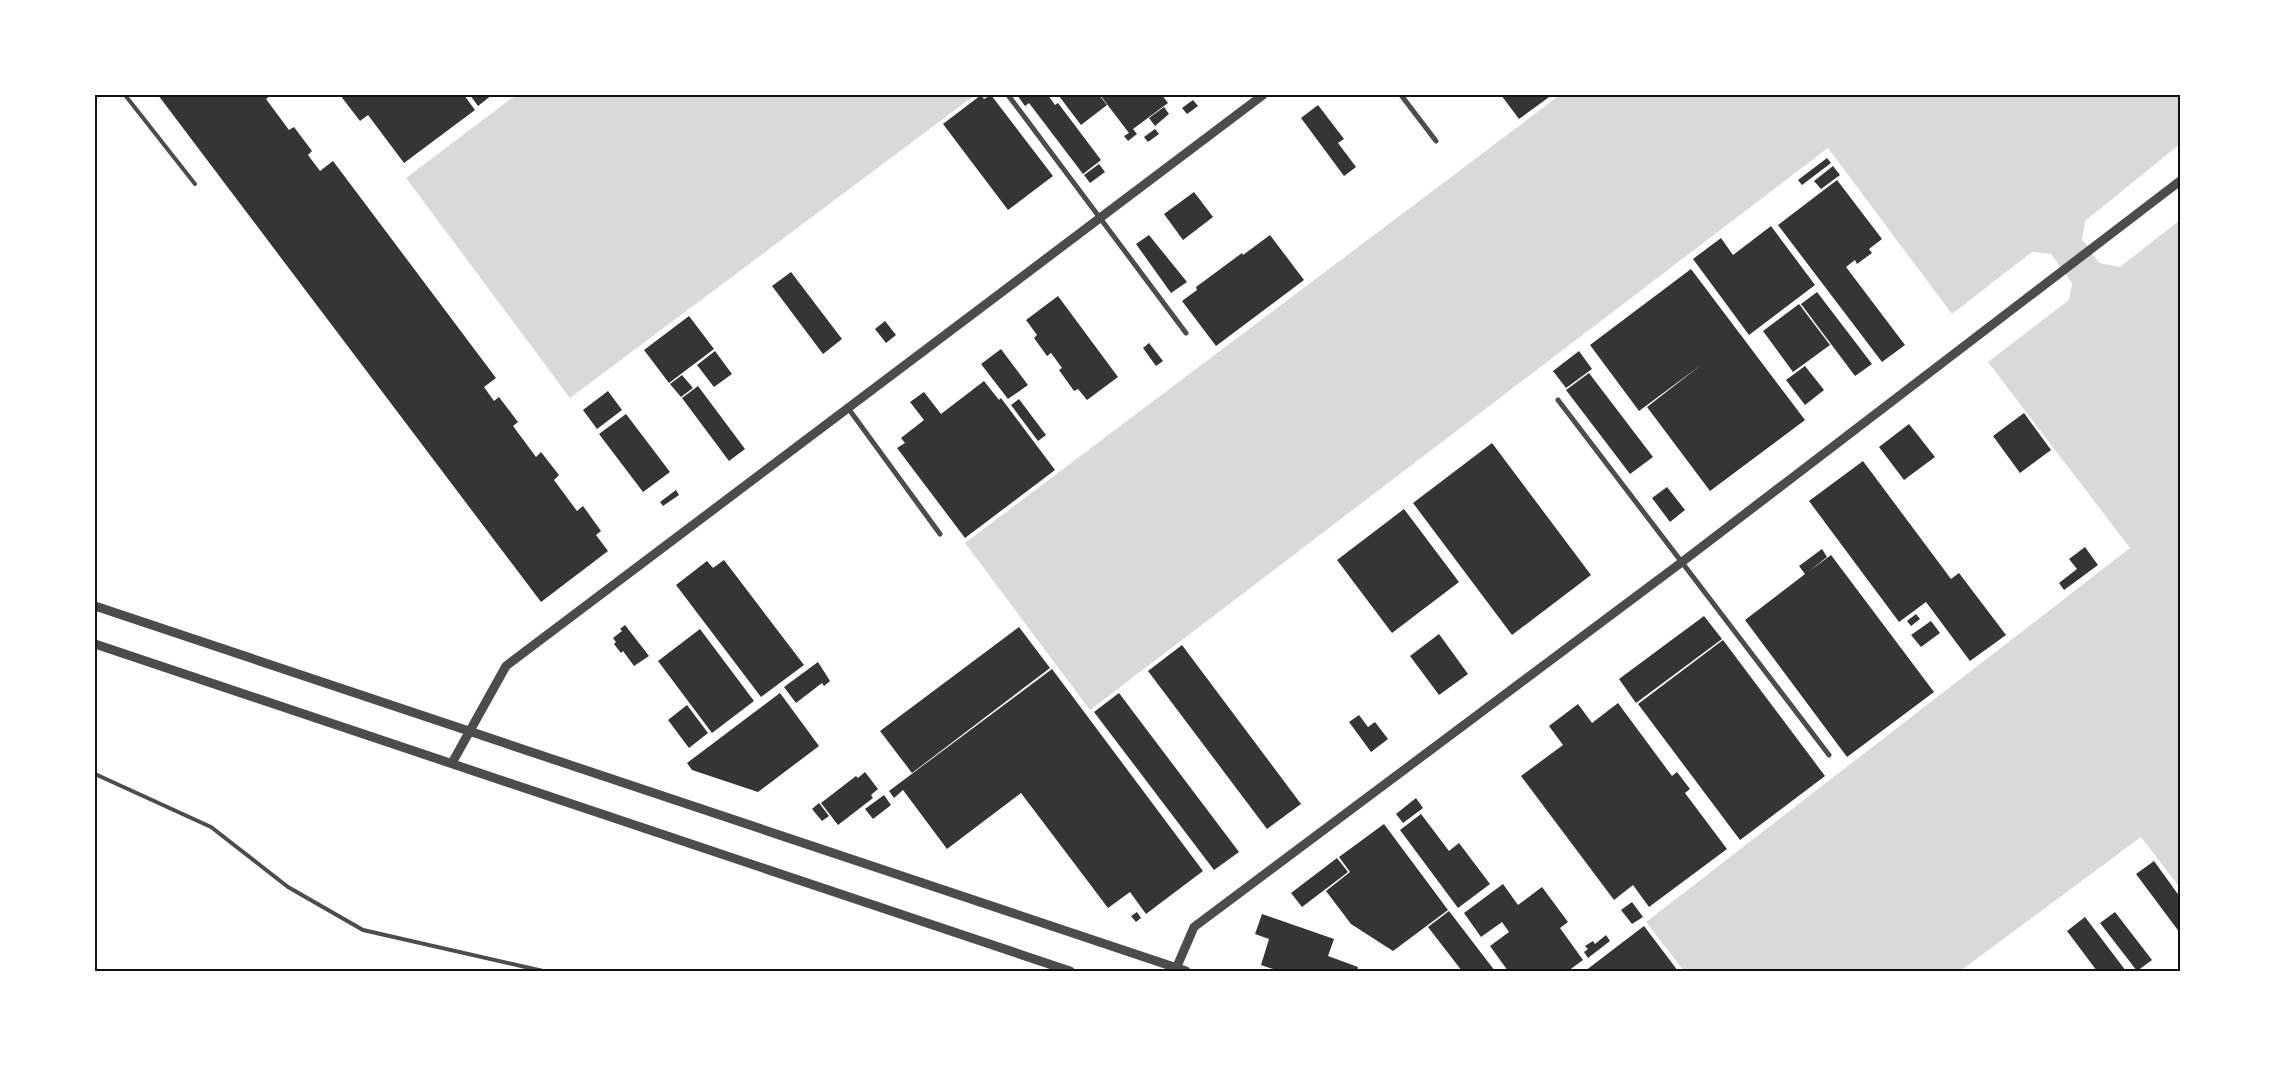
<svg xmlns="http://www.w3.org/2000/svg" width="2275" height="1066" font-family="'PT Sans',sans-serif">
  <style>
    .water { fill: #d9d9d9 }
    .building { fill: #353535 }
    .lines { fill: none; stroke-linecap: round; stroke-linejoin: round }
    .service { stroke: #4c4c4c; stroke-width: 4 }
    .minor { stroke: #4c4c4c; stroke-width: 5 }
    .tertiary { stroke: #4c4c4c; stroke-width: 9 }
    .neatline { fill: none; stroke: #111; stroke-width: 2 }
  </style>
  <rect width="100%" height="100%" fill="#fff"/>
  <path class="water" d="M516,95H975L570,398L406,178Z
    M1560,95H2180V144L2085,221L2082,239L2099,263L2120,267L2180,220V888L2141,837L1960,971H1684L1646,922L2130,548L1988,362L2069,300L2072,283L2051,254L2032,252L1952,314L1828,148L1090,710L965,543Z"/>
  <path class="building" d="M158,95H271L266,99L289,130L294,127L312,151L308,155L320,171L333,161L496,378L484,387L494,401L499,397L518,422L513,426L536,457L541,452L559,475L554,480L577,511L583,506L601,531L596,535L608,551L541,602Z
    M340,95H464L475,110L404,163L368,115L360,121Z
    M470,95H492L478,106Z
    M981,95L984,99L991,95L1053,176L1008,210L943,124Z
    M1017,95H1048L1055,105L1058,103L1101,160L1083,174L1029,103L1025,106Z
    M1061,95H1099L1107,105L1081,125L1059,96Z
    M1100,95H1162L1168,103L1133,129L1137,134L1128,141L1124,136L1129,133Z
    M1501,95H1552L1519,119Z
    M1193,100L1198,106L1187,114L1182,108Z
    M1318,105L1344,139L1338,143L1356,167L1344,176L1301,118Z
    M1164,107L1169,114L1155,126L1149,118Z
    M1155,129L1159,134L1148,142L1144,137Z
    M1827,158L1831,163L1802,185L1798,180Z
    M1099,164L1105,172L1090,183L1084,175Z
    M1833,166L1840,175L1821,189L1814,181Z
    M1837,180L1882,239L1869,249L1872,253L1857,264L1855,260L1846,267L1905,345L1882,362L1778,225Z
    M1194,192L1213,217L1183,240L1164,214Z
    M1771,226L1815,285L1749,335L1693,259L1721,238L1733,255Z
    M1149,235L1187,282L1171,293L1136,244Z
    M1270,235L1304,280L1216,346L1182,301L1197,290L1196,287L1242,253L1243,255Z
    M1691,269L1805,420L1710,491L1647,407L1701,365L1639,411L1590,345Z
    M791,272L842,339L823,354L772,286Z
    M1817,292L1872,364L1855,376L1801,304Z
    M1058,296L1118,377L1087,400L1078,389L1074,391L1059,370L1062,368L1051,353L1047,356L1034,338L1037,335L1026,320Z
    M1799,304L1830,345L1793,372L1763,331Z
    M689,316L714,349L669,383L644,350Z
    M885,321L896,335L886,343L875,329Z
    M1149,343L1163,361L1156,366L1143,348Z
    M1001,349L1028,385L1008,399L981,364Z
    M715,351L732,374L714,387L697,365Z
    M1579,351L1592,369L1566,388L1553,371Z
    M1805,366L1824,390L1805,405L1786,380Z
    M1589,373L1653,457L1630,474L1566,390Z
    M682,375L693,388L681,397L670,384Z
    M984,381L999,400L1001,398L1055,470L965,538L897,448L905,443L901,438L924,420L910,402L924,392L941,414Z
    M698,386L745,449L729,461L682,398Z
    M608,391L622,410L597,429L583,410Z
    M1019,399L1046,435L1038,441L1011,405Z
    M2024,413L2051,450L2020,473L1993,436Z
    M626,414L670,472L643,492L599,434Z
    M1909,424L1935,457L1904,480L1879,447Z
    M1492,443L1591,575L1512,635L1413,503Z
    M1863,461L1951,579L1959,573L2006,635L1970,661L1926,602L1899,622L1809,501Z
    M1667,487L1685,510L1670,522L1652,498Z
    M676,490L679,495L663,506L660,502Z
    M1404,509L1459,582L1392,633L1337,560Z
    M2085,547L2098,565L2064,590L2059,583L2077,569L2069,559Z
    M1822,549L1827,557L1808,572L1831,555L1934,692L1847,757L1745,620L1805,574L1799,566Z
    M724,560L804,665L761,697L676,585L707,561L713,568Z
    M1916,614L1920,619L1911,626L1907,621Z
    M1704,616L1722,639L1636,703L1619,679Z
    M1931,621L1940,633L1921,647L1911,635Z
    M625,625L649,656L634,666L623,651L621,653L614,644L616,642L613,638L622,631L620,629Z
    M1019,627L1050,668L912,773L880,731Z
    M700,629L754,701L712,733L658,661Z
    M1439,634L1468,674L1439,695L1410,656Z
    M1723,640L1825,776L1740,840L1638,704Z
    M1182,645L1301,804L1267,829L1148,671Z
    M818,662L830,681L824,686L822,683L796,703L784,687Z
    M1052,669L1203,871L1146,914L1130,892L1108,908L1021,793L947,849L903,790L894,798L889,791Z
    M780,693L819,746L758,792L692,770L687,763Z
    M1119,693L1239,852L1214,870L1094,712Z
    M1618,703L1672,776L1677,772L1690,789L1685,793L1727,849L1649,907L1633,885L1614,900L1521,776L1563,745L1549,726L1578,704L1592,723Z
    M687,705L708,733L689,748L668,720Z
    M1359,715L1368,727L1375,722L1388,739L1371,752L1349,722Z
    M865,772L878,789L871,795L873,798L838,825L821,803L856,776L858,778Z
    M884,795L891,805L873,819L865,809Z
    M1416,798L1423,808L1403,823L1396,814Z
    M819,803L829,816L822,821L812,809Z
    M1421,814L1449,851L1459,843L1490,884L1458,908L1400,830Z
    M1384,824L1448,910L1393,951L1351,924L1326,891L1350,872L1339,857Z
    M1337,858L1348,872L1302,907L1291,893Z
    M2154,861L2180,897V933L2136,874Z
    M1503,884L1518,905L1542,887L1568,922L1560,928L1583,960L1568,971H1508L1490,946L1509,932L1502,922L1481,937L1464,913Z
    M1632,902L1643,917L1632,924L1621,910Z
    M1449,911L1495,971H1462L1428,927Z
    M1137,912L1141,918L1136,922L1131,916Z
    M2115,912L2152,960L2137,971L2100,923Z
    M1262,914L1334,939L1328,956L1358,967L1357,971H1279L1261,965L1269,939L1255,934Z
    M2085,917L2126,971H2097L2067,931Z
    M1644,926L1678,971H1585Z
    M1606,935L1610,941L1588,958L1584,952L1588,949L1585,946L1593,941L1595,944Z"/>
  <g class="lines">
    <path class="service" d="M125,95L195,184
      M95,774L211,827L288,887L363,930L543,971"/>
    <path class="minor" d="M1008,95L1186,333
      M1401,95L1436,141
      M1558,400L1829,755
      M848,408L940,534"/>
    <path class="tertiary" d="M95,606L1186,971
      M95,644L1070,971
      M452,763L506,666L1263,95
      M1175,971L1194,927L1682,562L2180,181"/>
  </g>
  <rect width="2275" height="1066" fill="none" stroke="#ffffff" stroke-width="192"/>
  <rect x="96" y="96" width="2083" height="874" class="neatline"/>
</svg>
